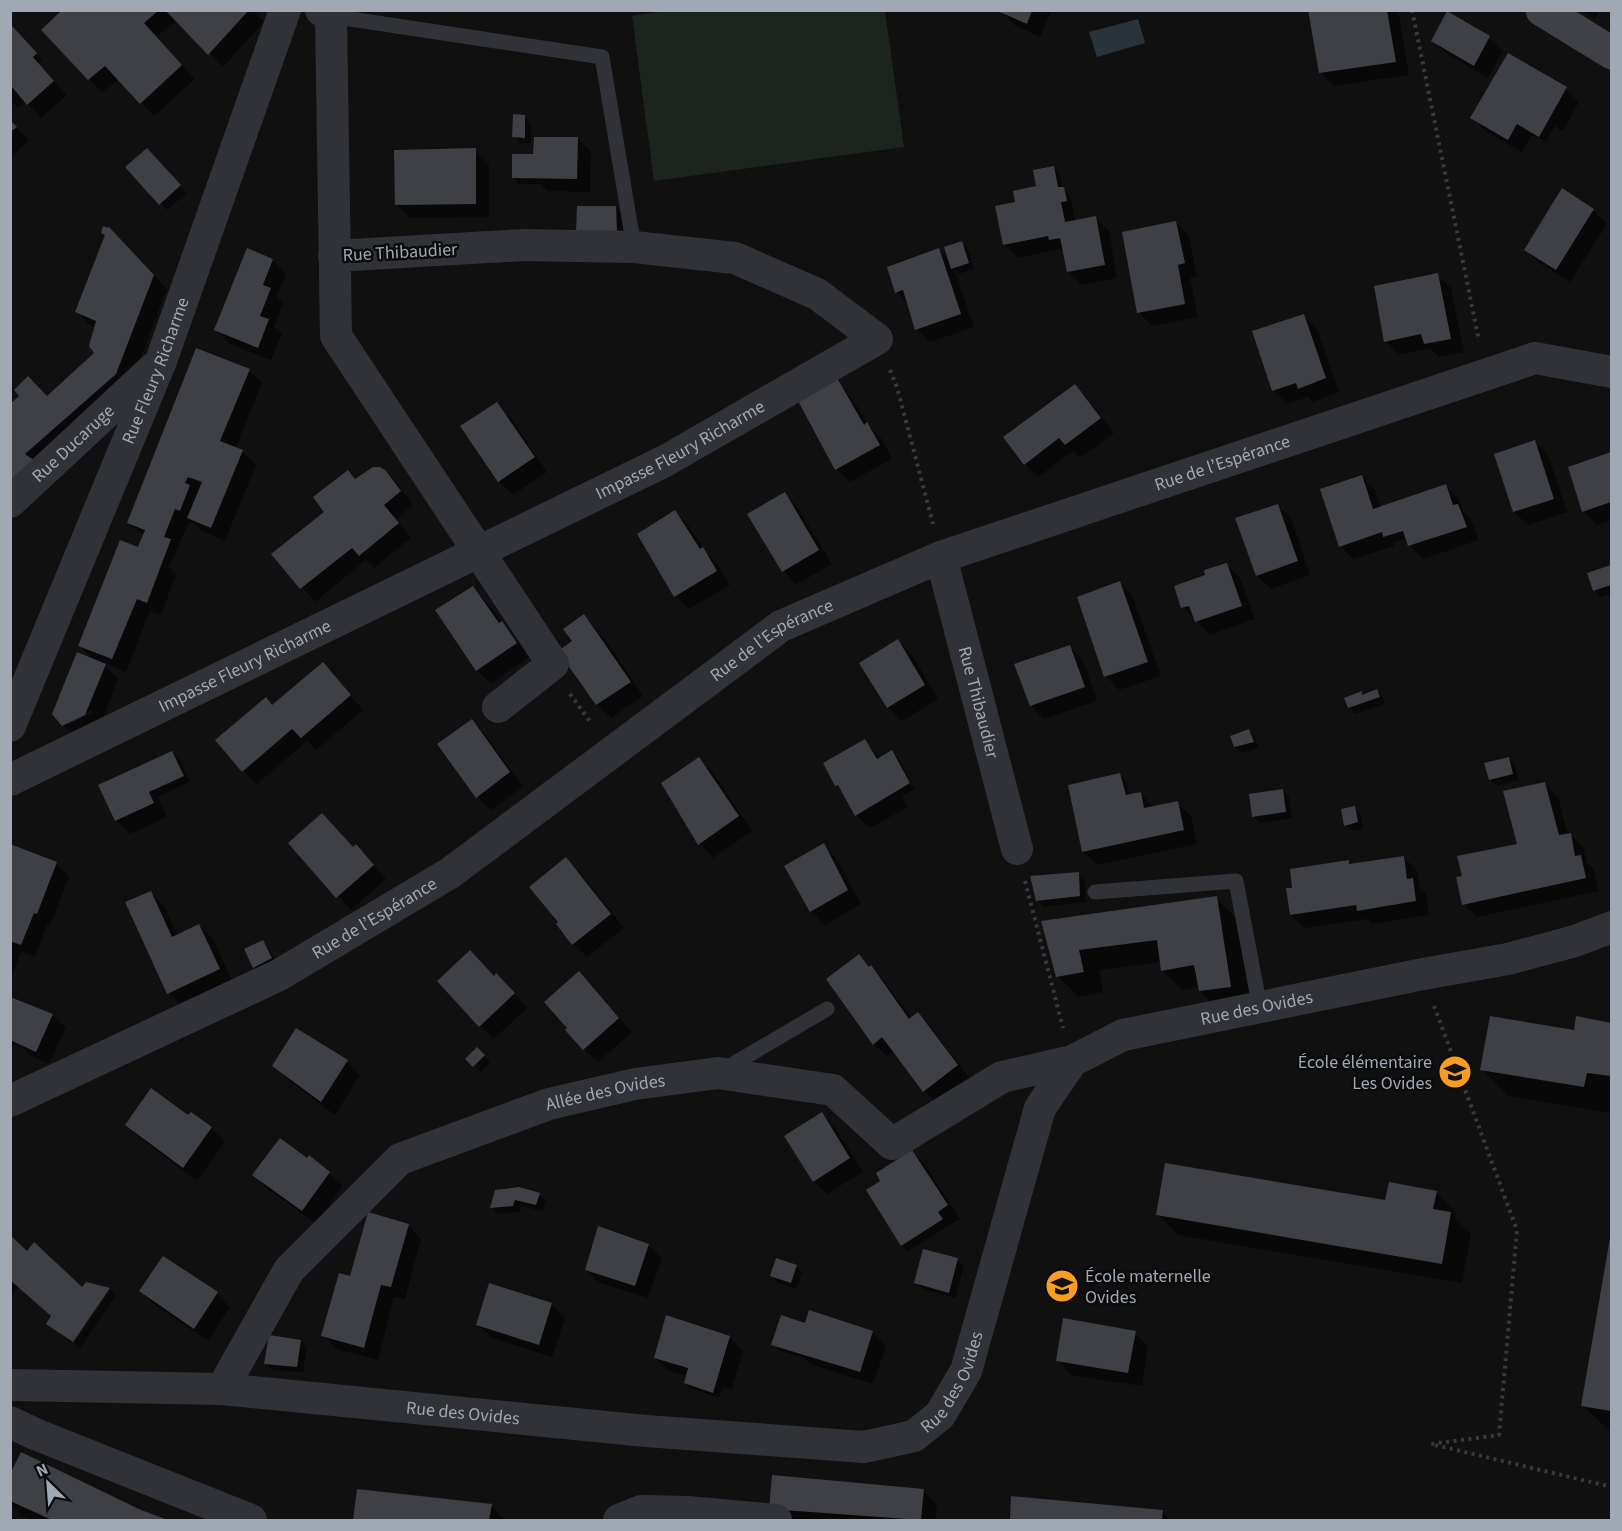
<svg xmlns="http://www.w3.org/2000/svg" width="1622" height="1531" font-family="'Source Sans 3',sans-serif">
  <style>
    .green { fill: #1c241d }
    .water { fill: #29343a }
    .shadow { fill: #0007; fill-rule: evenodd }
    .building { fill: #3e4045 }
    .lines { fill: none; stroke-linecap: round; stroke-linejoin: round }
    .path { stroke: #37393e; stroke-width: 4; stroke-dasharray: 3 4.5; stroke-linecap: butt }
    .lane { stroke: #313237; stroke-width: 15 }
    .street { stroke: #313237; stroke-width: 32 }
    .secondary { stroke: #3f4147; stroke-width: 33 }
    .labels { text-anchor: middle; stroke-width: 5; stroke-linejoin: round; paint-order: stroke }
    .street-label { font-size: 18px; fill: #a0a8b3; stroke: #0b0b0c }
    .poi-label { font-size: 18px; fill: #a0a8b3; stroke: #0b0b0c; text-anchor: end }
  </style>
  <rect width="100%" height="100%" fill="#101011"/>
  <path class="green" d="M669,10L885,11L904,147L654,181L632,16Z"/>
  <path class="water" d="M1138,19L1145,43L1097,57L1089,32Z"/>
  <path class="shadow" d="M65,10H164L168,14L171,10H253L264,22L223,67L177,20L156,37L195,79L154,116L119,79L102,93L89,79Z
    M1001,10H1052L1040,37L1014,25Z
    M1309,10H1398L1409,75L1334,86L1320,72Z
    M1581,10H1601L1595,19Z
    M1448,13L1489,38L1503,51L1488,78L1447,54L1433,40Z
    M12,28L42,60L38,64L67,95L41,118L25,101L18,108L10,100Z
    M1566,89L1579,102L1563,131L1555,126L1546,142L1532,135L1522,152L1485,131L1472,117Z
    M524,116L531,123V143H520L514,136Z
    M10,120L29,141L10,158Z
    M578,138L591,152L590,192L548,191L541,184H520L513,177L535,156Z
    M475,150L489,164V217L410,218L396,204Z
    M153,156L187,193L167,210L127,167Z
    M1053,167L1060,174L1062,188L1070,195L1075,221L1095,217L1109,231L1117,278L1082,285L1068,271L1065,254L1060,249L1018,258L1004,244L1016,203L1039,187Z
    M1563,190L1593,210L1607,224L1570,282L1539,263L1526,250Z
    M579,207H616L622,214L623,238Z
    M1176,223L1189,236L1197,276L1190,278L1198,317L1152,326L1139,312Z
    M961,243L968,249L974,269L959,274L954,269L974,327L930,342L917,329L909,304L897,292L939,250L951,262Z
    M124,244L167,289L129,388L49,458L42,451L31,460L10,497V420L48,398L96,353V327L90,325L76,311Z
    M248,250L273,260L286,274L277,296L283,303L274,327L282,334L271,360L230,344L216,330Z
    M1437,275L1451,288L1464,352L1439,357L1430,348L1399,355L1386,341Z
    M1303,315L1317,329L1339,392L1312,402L1308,397L1287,404L1273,390Z
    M249,370L262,383L235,449L242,451L256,465L225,541L202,531L194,523L189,522L169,567L176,574L161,615L150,611L126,672L103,663L118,679L99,728L77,739L63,725L95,661L80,646L143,553L144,536L129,522ZM91,710L93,713L68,725V722Z
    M836,378L859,409L869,426L881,438L892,459L850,482L836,469Z
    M1074,386L1088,400L1114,433L1080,458L1073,451L1038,477L1025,464Z
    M497,404L510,417L547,472L513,495L499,481Z
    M1535,442L1548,455L1567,512L1528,525L1514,512Z
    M1612,454V520L1597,525L1584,511L1569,468Z
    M385,472L399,486L413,505L396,519L411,538L374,568L366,560L315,602L274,554L326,512L356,480Z
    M1362,477L1375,490L1381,508L1446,486L1459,499L1463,512L1471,519L1479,540L1423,559L1409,545L1407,538L1393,542L1394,546L1353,559L1340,546Z
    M785,494L798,508L832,564L796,585L783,571Z
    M1278,506L1292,520L1310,575L1271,589L1257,576Z
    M675,512L689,526L705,551L717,563L730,585L689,609L675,596Z
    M1226,564L1240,578L1255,619L1210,635L1183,607L1207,576Z
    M1612,567V593L1601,597L1594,590L1589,574Z
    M1120,583L1133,597L1161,676L1119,690L1106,676Z
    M473,588L486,601L529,657L491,684L477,670Z
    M584,616L607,642L643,696L611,718L597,704L560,651L574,642Z
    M898,641L912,655L938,699L902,721L888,707Z
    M1069,646L1083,660L1097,701L1044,719L1031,706Z
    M323,664L363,710L316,750L307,741L257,784L243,771L273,706Z
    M1377,691L1383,697L1385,704L1356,714L1349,707L1361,693L1364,695Z
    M472,721L485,734L523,787L491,810L477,797Z
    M1249,731L1255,738L1259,748L1242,753L1236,747L1232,737Z
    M865,741L881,759L892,752L898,758L915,789L902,796L908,807L870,828L856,815L845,794L836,785Z
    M172,752L179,759L190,782L158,797L167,817L130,834L116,820Z
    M1508,758L1515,765L1519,780L1497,786L1490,779Z
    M699,759L712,772L752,831L713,858L700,844L663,783Z
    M1120,775L1126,781L1130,796L1140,793L1154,807L1177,803L1191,816L1197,844L1097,865L1083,851Z
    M1544,784L1558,797L1568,835L1570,834L1584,848L1587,863L1594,870L1599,891L1477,917L1464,904L1519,845Z
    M1282,790L1289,797L1292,818L1260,823L1253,816Z
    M1354,808L1361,815L1363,829L1352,831L1346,825Z
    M290,843L354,849L356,846L386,879L351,910Z
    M823,845L837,859L861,904L825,925L811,912L786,867Z
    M10,846L56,863L69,877L50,926L47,925L35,957L21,952L13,973L10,972Z
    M1404,857L1417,871L1420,887L1426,893L1429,915L1372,924L1367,919L1305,928L1291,915L1294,889L1348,861L1353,865Z
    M566,859L579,872L624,928L587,957L573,944Z
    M1078,874L1085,880L1086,902L1044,907L1037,900Z
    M151,893L164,906L178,936L199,925L213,939L233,983L182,1007L169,993Z
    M1216,898L1236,918L1251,1007L1220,1011L1200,991L1199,987L1182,990L1162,970L1161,962L1099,970L1103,992L1078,997L1058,976L1043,922Z
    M263,942L269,949L277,965L260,974L254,967Z
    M859,956L884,981L912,1019L918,1014L931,1028L970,1079L938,1104L925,1091L895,1051L888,1057L874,1044Z
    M494,978L510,989L527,1008L494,1039L480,1026Z
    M592,987L632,1032L598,1062L584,1049Z
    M10,998L52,1015L66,1028L49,1064L31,1056L22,1046L12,1043L10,1047Z
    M1577,1018L1612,1024L1610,1113L1508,1096L1482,1069L1575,1032Z
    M477,1049L490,1063L481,1072L467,1059Z
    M347,1062L360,1075L335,1115L287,1079L274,1066Z
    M191,1114L211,1128L225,1142L197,1181L140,1138L127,1125L188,1116Z
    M821,1114L835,1128L863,1172L827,1194L814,1181Z
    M912,1151L925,1165L960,1219L908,1251L902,1245L882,1181Z
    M307,1160L329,1173L343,1186L316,1224L268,1189L254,1175Z
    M519,1189L540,1195L546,1201L543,1211L521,1206L520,1212L498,1214L492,1207Z
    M1436,1192L1456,1213L1455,1218L1471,1234L1462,1283L1178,1235L1158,1215L1387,1202Z
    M408,1225L421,1239L405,1299L394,1297L378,1360L336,1349L323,1335Z
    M10,1237L27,1253L82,1289L87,1284L110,1289L116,1295L80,1348L74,1343L110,1291H106L71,1342L48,1324L52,1317L19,1287L12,1295L10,1293Z
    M1612,1240V1433L1583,1406Z
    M648,1245L662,1258L648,1298L600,1283L586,1270Z
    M957,1260L964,1266L955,1298L923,1289L916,1283Z
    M796,1266L802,1272L797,1289L778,1283L772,1276Z
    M141,1291L217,1294L230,1307L208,1341L155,1305Z
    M551,1304L565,1318L552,1357L492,1338L478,1324Z
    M806,1325L872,1332L886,1346L873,1384L812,1365L804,1358L780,1351L773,1344Z
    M1135,1333L1148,1346L1142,1386L1071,1375L1058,1361Z
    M730,1337L743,1351L732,1389L723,1387L719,1398L692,1389L685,1383L687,1376L669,1371L655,1358Z
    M300,1341L307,1347L303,1372L272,1370L266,1364Z
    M10,1477L141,1512L164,1520H32L22,1516L10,1504Z
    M358,1491L491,1505L504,1520H355Z
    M923,1491L937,1504L935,1520H783L771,1509Z
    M1013,1498L1162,1511L1171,1520H1011Z"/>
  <path class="building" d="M62,10H159L144,23L182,65L140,104L105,66L88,80L41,30Z
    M169,10H249L208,55L167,12Z
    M995,10H1032L1027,24Z
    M1308,10H1387L1396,62L1319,73Z
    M1447,11L1490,36L1474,66L1431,41Z
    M12,26L37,53L33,57L54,81L27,105L12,87L10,88Z
    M1508,53L1567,87L1539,137L1517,124L1508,140L1470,118Z
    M513,114L525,115V138L512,137Z
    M10,120L17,127L10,132Z
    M534,137H578L577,179L512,178V154H533Z
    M147,148L181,185L159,205L125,167Z
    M476,148V204L395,205L394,150Z
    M1054,166L1058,187H1064L1067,201L1061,202L1065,222L1096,216L1105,265L1067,272L1060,238L1049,240L1048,236L1003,245L995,206L1015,202L1013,191L1036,186L1033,170Z
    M1562,188L1594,209L1556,270L1524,250Z
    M577,206H616L617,232H576Z
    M1176,221L1185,263L1178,265L1185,304L1137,313L1122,232Z
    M103,226L108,228V226L154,275L116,374L25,454L34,460L10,480V404L19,396L14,390L28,376L47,396L94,353L89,346L96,321L75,312L105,235L101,233Z
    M962,241L969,263L951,269L944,247Z
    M247,248L273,259L263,285L271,288L260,316L269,319L258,348L214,330Z
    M939,248L961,314L915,330L903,290L895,293L887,267Z
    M1438,273L1451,339L1424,344L1421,334L1384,342L1374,286Z
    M1304,314L1326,378L1298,389L1296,383L1272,391L1252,331Z
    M196,348L250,369L220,441L243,450L211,528L187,518L202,482L188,477L185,483L190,485L180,511L175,509L164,537L171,539L147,603L137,599L112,659L78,646L120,540L138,547L145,530L127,523Z
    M836,376L864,425L867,422L880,445L835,470L797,399Z
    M1075,384L1101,418L1065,445L1059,438L1024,465L1003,437Z
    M497,402L535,457L498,482L460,426Z
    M1535,440L1554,499L1513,512L1494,454Z
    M1611,452V502L1582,512L1568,467Z
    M373,467H380L386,471L401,491L384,505L399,523L359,556L352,548L300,589L271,554L324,512L313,497L348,470L355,479Z
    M1362,475L1373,509L1446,484L1453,505L1458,504L1467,527L1408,546L1403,531L1383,537L1382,532L1339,547L1320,489Z
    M785,492L819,550L782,572L747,514Z
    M1278,504L1298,561L1256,576L1235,518Z
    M675,510L700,549L703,547L717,571L674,597L637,534Z
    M1227,563L1242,606L1195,622L1189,606L1181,608L1174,586L1205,575L1204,570Z
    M1611,565V585L1593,591L1587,573Z
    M1120,581L1148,662L1104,677L1077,597Z
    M473,586L499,623L502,621L517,643L476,671L435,610Z
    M584,614L631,682L596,705L558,651L572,641L563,629Z
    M898,639L925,685L887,708L859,663Z
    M1070,645L1085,687L1030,706L1014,664Z
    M77,652L106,664L85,715L62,726L52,714Z
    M323,662L351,695L301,738L292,729L242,772L215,740L266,697L272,705Z
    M1377,689L1380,697L1348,708L1344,698L1362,691V695Z
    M472,719L510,772L476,798L437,744Z
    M1249,729L1254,742L1234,747L1230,736Z
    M865,739L877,759L892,750L910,783L855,816L838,785L835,786L823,763Z
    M172,751L184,776L149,792L154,803L115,821L98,785Z
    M699,757L739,816L698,845L661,783Z
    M1509,757L1513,774L1489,780L1484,763Z
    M1120,773L1126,795L1141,792L1144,808L1178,801L1184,830L1082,852L1068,785Z
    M1545,782L1559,835L1571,833L1575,856L1581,855L1586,878L1462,905L1456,877L1462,876L1457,856L1517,844L1503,791Z
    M1283,789L1286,812L1252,817L1249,794Z
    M1355,806L1358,822L1344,826L1341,809Z
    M322,813L353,847L356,844L374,865L336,898L288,843Z
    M824,843L848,890L810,912L784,866Z
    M10,844L57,862L37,914L34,913L21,945L10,941Z
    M1404,856L1407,879L1413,878L1416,901L1357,911L1356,905L1290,915L1286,888H1292L1290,869L1349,860V864Z
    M566,857L611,914L572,945L556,924L558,922L529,887Z
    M1079,872L1080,896L1036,901L1030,876Z
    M151,891L172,937L199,924L220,969L167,994L125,902Z
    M1217,896L1231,987L1199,991L1194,965L1161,971L1157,940L1079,950L1084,972L1056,977L1041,921Z
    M263,940L272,958L253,968L244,949Z
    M470,950L494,976L496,973L515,993L479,1027L437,981Z
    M859,954L869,967L871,965L909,1019L918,1012L958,1065L923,1092L882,1037L873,1045L826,979Z
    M579,971L619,1018L583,1050L565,1030L567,1028L544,1002Z
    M10,997L53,1014L36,1052L10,1040Z
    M1490,1016L1574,1030L1576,1016L1611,1023V1076L1587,1073L1584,1087L1480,1070Z
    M296,1028L348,1060L321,1102L272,1066Z
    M477,1047L485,1055L473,1067L465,1059Z
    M151,1088L188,1115L191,1112L212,1127L183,1168L125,1125Z
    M822,1112L850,1158L813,1182L784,1136Z
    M280,1138L307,1158L309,1155L330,1172L302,1211L252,1175Z
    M912,1150L948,1205L938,1212L943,1219L901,1246L866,1190L880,1181L876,1173Z
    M1165,1163L1385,1200L1389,1182L1437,1191L1433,1209L1451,1212L1442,1264L1156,1215Z
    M519,1187L540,1193L536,1205L515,1200L513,1206L490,1208L495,1190Z
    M368,1212L409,1224L391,1287L381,1285L364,1348L321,1336L339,1273L350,1276Z
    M598,1226L649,1244L635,1286L585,1270Z
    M10,1235L27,1251L34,1242L82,1287L86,1282L110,1288L73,1342L46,1324L51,1316L10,1280Z
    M1610,1238H1611V1411L1581,1406Z
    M923,1249L958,1258L949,1293L914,1283Z
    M163,1256L218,1292L194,1329L139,1291Z
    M776,1258L797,1265L791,1283L770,1276Z
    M489,1283L552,1303L539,1345L476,1325Z
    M809,1310L873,1331L860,1372L771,1345L781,1315L805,1323Z
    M666,1315L730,1336L713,1393L684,1383L688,1368L654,1358Z
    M1063,1318L1136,1331L1128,1373L1056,1361Z
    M269,1335L301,1340L297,1367L264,1364Z
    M21,1452L141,1510L168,1520H52L10,1501V1474Z
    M772,1475L924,1489L921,1520L769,1509Z
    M357,1489L492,1504L489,1520H353Z
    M1011,1496L1163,1510L1162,1520H1010Z"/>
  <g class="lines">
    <path class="path" d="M1412,10L1479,341
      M890,370L897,387L933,524
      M570,694L592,724
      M1025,881L1063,1028
      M1434,1006L1517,1230L1499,1435L1431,1444L1612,1487"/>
    <path class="lane" d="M331,16L602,57L634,247
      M1095,892L1236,881L1260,1008
      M723,1070L827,1009"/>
    <g class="street">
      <path d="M321,10L331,16L336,336L553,664L498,707"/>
      <path id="s1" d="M10,502L154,368"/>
      <path id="s2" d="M941,557L1017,849"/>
      <path id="s3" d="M10,726L161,361L285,10"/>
      <path id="s4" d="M10,780L665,461L877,339L817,294L735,258L634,247L523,245L334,256"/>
      <path id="s5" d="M10,1101L279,975L450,873L781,626L941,557L1535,358L1612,372"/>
      <path id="s6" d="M10,1385L222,1389L646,1431L864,1447L914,1436L940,1415L966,1371L1040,1108L1072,1061L1123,1035L1423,974L1508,959L1575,941L1612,927"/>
      <path id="s7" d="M222,1389L289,1270L400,1159L549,1104L635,1084L718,1073L833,1090L892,1144L1002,1077L1072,1061"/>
      <path d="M10,1422L35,1434L251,1520"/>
      <path d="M619,1520L641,1511L687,1512L776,1520"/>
    </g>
    <path class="secondary" d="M1542,10L1612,53"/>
  </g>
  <defs>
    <g id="school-disc" transform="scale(1.725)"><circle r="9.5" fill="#f89d22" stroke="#0b0b0c"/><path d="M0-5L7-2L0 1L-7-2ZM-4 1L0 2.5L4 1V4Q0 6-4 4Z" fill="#111"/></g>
  </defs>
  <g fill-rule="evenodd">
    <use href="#school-disc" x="1455" y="1072"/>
    <use href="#school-disc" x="1062" y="1286"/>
  </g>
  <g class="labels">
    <g class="street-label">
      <text transform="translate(400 252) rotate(-3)" y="6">Rue Thibaudier</text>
      <text dy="6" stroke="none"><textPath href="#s3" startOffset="384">Rue Fleury Richarme</textPath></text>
      <text dy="6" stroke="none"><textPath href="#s1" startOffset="86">Rue Ducaruge</textPath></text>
      <text dy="6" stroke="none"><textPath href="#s4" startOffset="747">Impasse Fleury Richarme</textPath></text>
      <text dy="6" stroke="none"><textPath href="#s5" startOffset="1380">Rue de l’Espérance</textPath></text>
      <text dy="6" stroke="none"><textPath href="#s5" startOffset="894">Rue de l’Espérance</textPath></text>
      <text dy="6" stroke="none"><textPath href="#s4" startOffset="261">Impasse Fleury Richarme</textPath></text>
      <text dy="6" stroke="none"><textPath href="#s2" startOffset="150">Rue Thibaudier</textPath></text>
      <text dy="6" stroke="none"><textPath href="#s5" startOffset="408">Rue de l’Espérance</textPath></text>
      <text dy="6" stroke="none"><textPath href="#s6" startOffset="1516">Rue des Ovides</textPath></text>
      <text dy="6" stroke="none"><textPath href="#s7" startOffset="510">Allée des Ovides</textPath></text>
      <text dy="6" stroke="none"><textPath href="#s6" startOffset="976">Rue des Ovides</textPath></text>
      <text dy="6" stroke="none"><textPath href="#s6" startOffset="454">Rue des Ovides</textPath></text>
    </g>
    <g class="poi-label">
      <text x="1432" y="1068">École élémentaire<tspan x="1432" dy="21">Les Ovides</tspan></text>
      <text x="1085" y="1282" text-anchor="start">École maternelle<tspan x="1085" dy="21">Ovides</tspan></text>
    </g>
  </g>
  <rect width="1622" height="1531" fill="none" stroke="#a0a8b3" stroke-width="24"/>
  <g transform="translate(48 1483) rotate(335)" stroke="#0b0b0c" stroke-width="4.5" paint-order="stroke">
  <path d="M0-4.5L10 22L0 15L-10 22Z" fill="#a0a8b3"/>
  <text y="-9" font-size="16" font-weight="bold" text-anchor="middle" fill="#a0a8b3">N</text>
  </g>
</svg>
